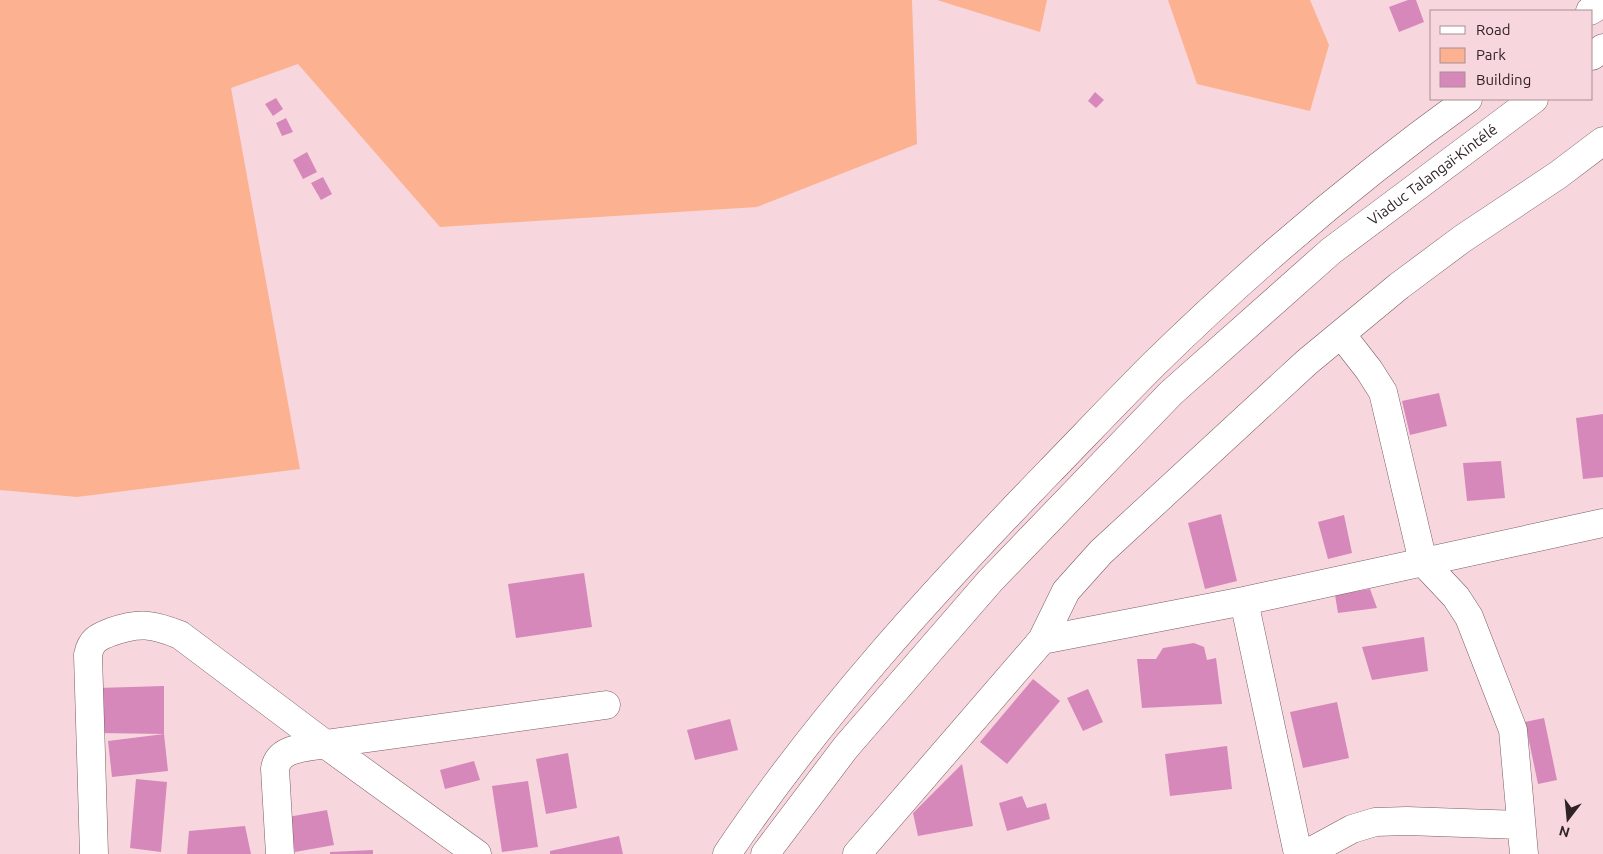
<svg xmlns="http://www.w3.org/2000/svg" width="1603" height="854" font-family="Ubuntu,sans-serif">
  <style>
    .green { fill: #fcb290 }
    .building { fill: #d688bb }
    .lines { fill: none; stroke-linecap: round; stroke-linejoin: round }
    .minor-casing { stroke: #7a5d64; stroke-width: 29 }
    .highway-casing { stroke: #7a5d64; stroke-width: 29 }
    .minor { stroke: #fff; stroke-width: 28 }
    .highway { stroke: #fff; stroke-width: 28 }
    .labels { text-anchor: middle; stroke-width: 5; stroke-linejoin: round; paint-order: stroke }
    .street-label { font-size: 15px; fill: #2f2326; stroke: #f8d6de }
  </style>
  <rect width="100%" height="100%" fill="#f8d6de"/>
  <path class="green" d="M0,0H912L917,144L757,207L440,227L298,64L231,88L300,469L77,497L0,490Z
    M937,0H1047L1040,32Z
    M1168,0H1310L1329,45L1310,111L1197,84Z"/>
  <path class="building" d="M1408,0H1416L1424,22L1399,32L1389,7Z
    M1095,92L1104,100L1096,108L1088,101Z
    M276,98L283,109L273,116L265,104Z
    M286,118L293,132L282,136L276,123Z
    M307,152L317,172L303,179L293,160Z
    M323,177L332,194L321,200L311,183Z
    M1439,393L1447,426L1410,435L1402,401Z
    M1603,414V477L1583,479L1576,418Z
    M1501,461L1505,498L1467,501L1463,463Z
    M1221,514L1237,581L1205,589L1188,523Z
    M1344,515L1352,553L1328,559L1318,522Z
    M584,573L592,627L516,638L508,584Z
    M1370,589L1377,608L1338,613L1335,595Z
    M1424,637L1428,671L1372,680L1362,647Z
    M1194,643L1204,647L1207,660L1216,658L1222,704L1142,708L1137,659H1156L1163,648Z
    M1033,679L1060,701L1007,764L980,742Z
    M164,686V734L98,733L97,688Z
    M1088,689L1103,722L1083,731L1067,698Z
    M1337,702L1349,758L1303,768L1290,712Z
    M1544,718L1557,780L1538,784L1525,722Z
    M730,719L738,750L695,760L687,730Z
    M164,734L168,771L112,777L108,741Z
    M1227,746L1232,789L1170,796L1165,754Z
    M568,753L577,808L546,814L536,759Z
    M474,761L480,780L445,789L440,770Z
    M962,764L973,826L918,836L913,813Z
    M136,779L167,782L161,852L130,848Z
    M528,781L538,847L502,852L492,786Z
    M1022,796L1027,808L1046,803L1050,819L1007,831L999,803Z
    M327,810L334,845L295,852L288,817Z
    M245,826L251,854H187L189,831Z
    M619,836L623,854H550V851Z
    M373,850V854H330V852Z"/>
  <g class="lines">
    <g class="minor-casing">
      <path id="minor" d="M1341,334L1369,370L1383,392L1423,562L1456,597L1469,617L1513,730L1524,854
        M1244,601L1298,854
        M1042,640L1244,601L1603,523
        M94,854L88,655C91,640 98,637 111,632C139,622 153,624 180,635L325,744L477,854
        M280,854L275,769C278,747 306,748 325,744L606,705
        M857,854L1042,640L1066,591L1101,552L1307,362L1399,286L1462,239L1558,175L1603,141
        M1306,854L1352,829L1375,822L1407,821L1520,825"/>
    </g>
    <g class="highway-casing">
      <g id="highway">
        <path d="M1590,11L1603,3"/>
        <path d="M1592,56L1603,48"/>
        <path d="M727,854C820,715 934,591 1050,471C1085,435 1119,399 1154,364C1252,268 1357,179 1468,99"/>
        <path id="s1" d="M765,854L846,747L990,581L1171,393L1331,251L1534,99"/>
      </g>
    </g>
    <use href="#minor" class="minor"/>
    <use href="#highway" class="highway"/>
  </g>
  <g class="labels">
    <g class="street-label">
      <text dy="5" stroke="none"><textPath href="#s1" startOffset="956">Viaduc Talangaï-Kintélé</textPath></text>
    </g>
  </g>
  <rect x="1430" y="10" width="162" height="90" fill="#f8d6de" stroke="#a88e94"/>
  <rect x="1440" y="26" width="25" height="8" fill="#ffffff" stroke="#a88e94"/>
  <text x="1476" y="35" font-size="15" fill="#2f2326">Road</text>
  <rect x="1440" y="48" width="25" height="15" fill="#fcb290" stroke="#a88e94"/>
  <text x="1476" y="60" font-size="15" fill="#2f2326">Park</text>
  <rect x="1440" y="72" width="25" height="15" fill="#d688bb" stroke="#a88e94"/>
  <text x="1476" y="85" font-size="15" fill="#2f2326">Building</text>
  <g transform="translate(1568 819) rotate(196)" stroke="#f8d6de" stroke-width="4" paint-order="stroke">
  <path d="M0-4L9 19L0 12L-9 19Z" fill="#2f2326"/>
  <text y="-8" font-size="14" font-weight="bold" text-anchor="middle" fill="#2f2326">N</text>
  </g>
</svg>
